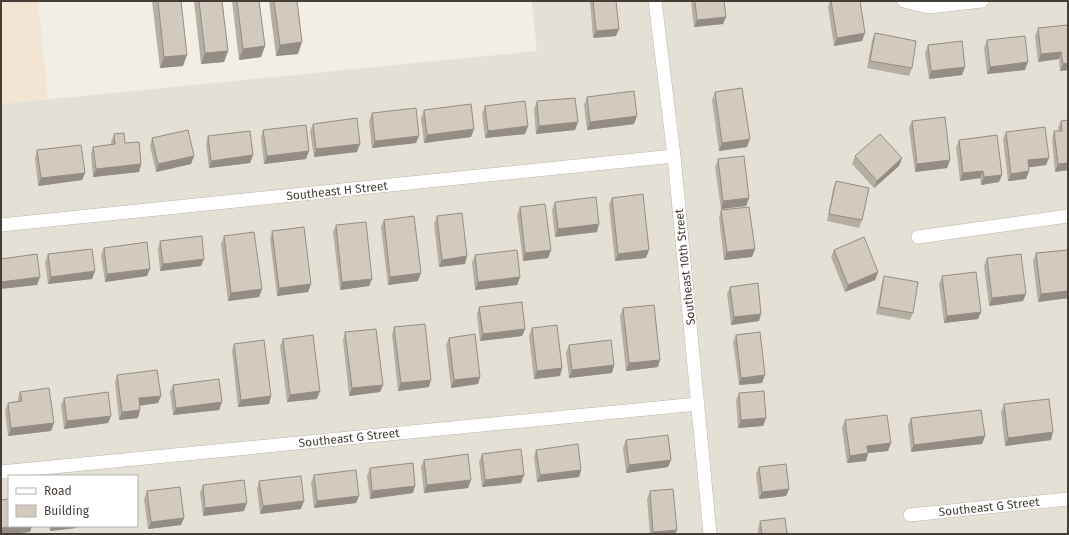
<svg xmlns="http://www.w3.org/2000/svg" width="1069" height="535" font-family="'Fira Sans',sans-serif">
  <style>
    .residential { fill: #e5e0d5; fill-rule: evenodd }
    .commercial { fill: #f2e5d3 }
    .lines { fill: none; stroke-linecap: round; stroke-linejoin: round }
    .minor-casing { stroke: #bcb6aa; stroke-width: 14 }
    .minor { stroke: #fff; stroke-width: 13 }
    .wall { fill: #b5aea3 }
    .shaded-wall { fill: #938d84 }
    .building { fill: #d2cabd; stroke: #938d84 }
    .labels { text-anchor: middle; stroke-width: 3.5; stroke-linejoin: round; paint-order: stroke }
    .street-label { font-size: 12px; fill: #443e36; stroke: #fff }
  </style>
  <rect width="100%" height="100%" fill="#f1eee6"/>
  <path class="residential" d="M532,1H1068V534H1V104L537,51ZM9,476H137V526H9Z"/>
  <path class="commercial" d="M1,1H38L48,99L1,104Z"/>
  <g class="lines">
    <g class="minor-casing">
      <path id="minor" d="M655,1L674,156L710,534
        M904,1L928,7L982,1
        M1,225L674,156
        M918,237L1068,216
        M1,472L698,404
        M910,515L1068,499"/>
    </g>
    <use href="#minor" class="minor"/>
  </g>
  <path class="wall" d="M152,1H181L183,66L160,68Z
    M194,1H222L228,51L224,62L201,64Z
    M232,1H259L265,46L261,57L239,60Z
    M269,1H297L298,54L276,56Z
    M590,1H616V36L593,38Z
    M691,1H724L726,17L723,24L694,27Z
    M830,1H860L862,41L834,46L828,7Z
    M1068,25V70L1060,71L1059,59L1038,62L1035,36L1038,28Z
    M875,33L912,68L909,76L867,68L872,41Z
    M987,40L1025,70L987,74L984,48Z
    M928,45L962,75L929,79L925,53Z
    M715,92L747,147L719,151L712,100Z
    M587,97L634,124L587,130L584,105Z
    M537,101L578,122L575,130L536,134L534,109Z
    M485,106L528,126L525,134L485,138L482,114Z
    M424,110L474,129L471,137L424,143L421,118Z
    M372,113L416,143L372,148L369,121Z
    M1068,120V170L1055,172L1052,139L1054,131H1059L1058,128L1061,121Z
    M912,121L950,160L947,168L915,172L909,128Z
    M313,124L357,152L314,157L310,131Z
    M263,130L306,159L264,164L261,138Z
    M1006,132L1046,165L1028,167L1029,171L1026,179L1008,181L1003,139Z
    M114,134L125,143L141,164L139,172L93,177L91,154L93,147L111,144V142Z
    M208,136L253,155L250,163L209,168L206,144Z
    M152,138L194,156L191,164L156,172L150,146Z
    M959,140L999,182L981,185L980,178L960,181L956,147Z
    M37,150L85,173L82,180L38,186L35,158Z
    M855,156L902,158L899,166L874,188L852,164Z
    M718,159L749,198L746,206L721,209L715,167Z
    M836,181L862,220L859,228L827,221L833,189Z
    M612,198L646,258L615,261L609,205Z
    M555,202L597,232L555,237L552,210Z
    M520,207L551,250L548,258L523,261L517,215Z
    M721,210L755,249L752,257L724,260L719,218Z
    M437,216L467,256L465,264L439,267L434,224Z
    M384,220L418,281L388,285L381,227Z
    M336,225L372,279L369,286L340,290L333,232Z
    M272,231L311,284L308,292L277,296L270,239Z
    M224,236L262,289L259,297L228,301L221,244Z
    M160,241L201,266L160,271L158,249Z
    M104,248L147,276L105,282L101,255Z
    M834,250L878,272L875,280L845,292L831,257Z
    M1068,250V298L1038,302L1033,261L1036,253Z
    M48,254L95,271L92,279L48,284L45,262Z
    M475,255L520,277L517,285L475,290L472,263Z
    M987,258L1023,301L989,306L984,266Z
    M884,276L913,313L910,320L876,314L882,283Z
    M942,276L981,312L978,319L944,323L939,284Z
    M730,287L759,321L731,325L727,294Z
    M479,307L525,329L522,336L480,341L477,315Z
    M623,308L658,367L626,371L620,316Z
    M394,327L429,387L398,391L392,335Z
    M532,328L562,368L560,376L534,379L529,336Z
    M345,332L383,385L380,392L349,396L343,340Z
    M736,335L762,383L739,385L733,342Z
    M449,338L480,377L478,384L451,388L446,345Z
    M283,339L317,399L287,402L280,346Z
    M234,344L271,396L269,404L238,407L232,351Z
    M569,345L614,365L612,373L569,378L566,353Z
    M117,375L161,396L158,403L140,406L138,418L119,420L115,383Z
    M173,385L222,402L219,410L173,415L170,392Z
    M20,392L54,423L51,431L8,436L5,410L8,403L18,401V399Z
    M739,393L766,418L763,426L738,428L736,400Z
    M64,398L111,416L108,423L64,429L61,405Z
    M1004,404L1051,440L1005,446L1001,412Z
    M911,418L985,436L982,444L911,452L908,425Z
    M845,420L888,451L868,453L866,461L847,463L842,428Z
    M626,440L668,467L626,473L623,448Z
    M536,450L581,470L579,477L537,482L534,457Z
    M482,454L521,483L482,487L479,462Z
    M424,460L471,480L468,488L424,493L421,467Z
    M759,467L789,489L786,496L759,499L756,474Z
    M370,468L413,493L370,499L367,476Z
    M314,475L359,496L356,503L314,508L311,483Z
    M259,481L301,509L260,514L257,489Z
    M203,485L244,511L203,516L200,493Z
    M147,491L184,518L181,525L148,529L144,499Z
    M650,491L677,530L675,534H650L647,499Z
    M760,521L787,534H758V529Z
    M49,526H77L76,528L50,531Z"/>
  <path class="shaded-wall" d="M726,17L723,24L694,27L697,20Z
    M619,29L616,36L593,38L596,31Z
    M865,33L862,41L834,46L837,38Z
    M302,42L298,54L276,56L280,45Z
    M265,46L261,57L239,60L243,49Z
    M228,51L224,62L201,64L205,53Z
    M1061,52L1059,59L1038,62L1041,54Z
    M187,55L183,66L160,68L164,57Z
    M1028,62L1025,70L987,74L990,67Z
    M1068,63V70L1060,71L1063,64Z
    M965,67L962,75L929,79L931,71Z
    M637,116L634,124L587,130L590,122Z
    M578,122L575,130L536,134L539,126Z
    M528,126L525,134L485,138L488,131Z
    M474,129L471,137L424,143L427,135Z
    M419,136L416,143L372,148L375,141Z
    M750,139L747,147L719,151L722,143Z
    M360,144L357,152L314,157L316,149Z
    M309,151L306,159L264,164L267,156Z
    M253,155L250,163L209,168L211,161Z
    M194,156L191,164L156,172L158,164Z
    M902,158L899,166L874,188L877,181Z
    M1049,158L1046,165L1025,168L1028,160Z
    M950,160L947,168L915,172L917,164Z
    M1068,163V170L1055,172L1058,164Z
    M141,164L139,172L93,177L96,169Z
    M983,171L980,178L960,181L963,173Z
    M1029,171L1026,179L1008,181L1011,174Z
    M85,173L82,180L38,186L41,178Z
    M1002,175L999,182L981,185L984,177Z
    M749,198L746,206L721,209L723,201Z
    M599,224L597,232L555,237L558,229Z
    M755,249L752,257L724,260L727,252Z
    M551,250L548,258L523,261L525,253Z
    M649,250L646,258L615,261L618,254Z
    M467,256L465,264L439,267L442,260Z
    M204,259L201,266L160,271L163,264Z
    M150,269L147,276L105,282L107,274Z
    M95,271L92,279L48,284L51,277Z
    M878,272L875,280L845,292L848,285Z
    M421,273L418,281L388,285L390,277Z
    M40,277L37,285L1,289V282Z
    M520,277L517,285L475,290L478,282Z
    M372,279L369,286L340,290L342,282Z
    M311,284L308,292L277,296L279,288Z
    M262,289L259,297L228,301L231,293Z
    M1068,291V298L1038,302L1041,294Z
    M1026,294L1023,301L989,306L992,298Z
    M981,312L978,319L944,323L947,316Z
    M761,314L759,321L731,325L734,317Z
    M525,329L522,336L480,341L483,334Z
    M660,360L658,367L626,371L629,363Z
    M614,365L612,373L569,378L572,370Z
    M562,368L560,376L534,379L537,371Z
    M765,375L762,383L739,385L741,378Z
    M480,377L478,384L451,388L454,380Z
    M431,380L429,387L398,391L401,383Z
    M383,385L380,392L349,396L352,388Z
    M320,391L317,399L287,402L290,395Z
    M161,396L158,403L136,406L139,398Z
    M271,396L269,404L238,407L241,400Z
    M222,402L219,410L173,415L176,408Z
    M140,410L138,418L119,420L122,412Z
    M111,416L108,423L64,429L67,421Z
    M766,418L763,426L738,428L741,420Z
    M54,423L51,431L8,436L11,428Z
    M1053,432L1051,440L1005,446L1008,438Z
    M985,436L982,444L911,452L914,445Z
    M891,443L888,451L868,453L866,461L847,463L850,456L867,446Z
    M671,460L668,467L626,473L629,465Z
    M581,470L579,477L537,482L540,475Z
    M524,475L521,483L482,487L485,480Z
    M471,480L468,488L424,493L427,485Z
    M415,486L413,493L370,499L372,491Z
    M789,489L786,496L759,499L762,492Z
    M359,496L356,503L314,508L317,501Z
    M304,501L301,509L260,514L263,506Z
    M247,503L244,511L203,516L205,508Z
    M184,518L181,525L148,529L151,522Z
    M16,526H32L30,532L11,534H1V528Z
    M51,526H77L76,528L50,531Z
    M677,530L675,534H653V532Z"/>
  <path class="building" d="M158,1H181L187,55L164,57Z
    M199,1H222L228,51L205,53Z
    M237,1H259L265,46L243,49Z
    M274,1H297L302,42L280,45Z
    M593,1H616L619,29L596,31Z
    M695,1H724L726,17L697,20Z
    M831,1H860L865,33L837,38Z
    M1068,25V63L1063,64L1061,52L1041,54L1038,28Z
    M875,33L916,41L912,68L870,61Z
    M1025,36L1028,62L990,67L987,40Z
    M962,41L965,67L931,71L928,45Z
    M742,88L750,139L722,143L715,92Z
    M634,91L637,116L590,122L587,97Z
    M575,98L578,122L539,126L537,101Z
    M525,101L528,126L488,131L485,106Z
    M471,104L474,129L427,135L424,110Z
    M416,108L419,136L375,141L372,113Z
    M945,117L950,160L917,164L912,121Z
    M357,118L360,144L316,149L313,124Z
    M1068,120V163L1058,164L1054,131H1062L1061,121Z
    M306,125L309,151L267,156L263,130Z
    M1045,127L1049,158L1028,160L1029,171L1011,174L1006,132Z
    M188,130L194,156L158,164L152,138Z
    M250,131L253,155L211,161L208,136Z
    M124,133L125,143L139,142L141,164L96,169L93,147L115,144L114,134Z
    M880,134L902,158L877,181L855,156Z
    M997,135L1002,175L984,177L983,171L963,173L959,140Z
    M81,145L85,173L41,178L37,150Z
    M744,156L749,198L723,201L718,159Z
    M836,181L869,188L862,220L829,214Z
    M643,194L649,250L618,254L612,198Z
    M596,197L599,224L558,229L555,202Z
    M545,204L551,250L525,253L520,207Z
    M749,207L755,249L727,252L721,210Z
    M462,213L467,256L442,260L437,216Z
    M414,216L421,273L390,277L384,220Z
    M366,222L372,279L342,282L336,225Z
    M304,227L311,284L279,288L272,231Z
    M254,232L262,289L231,293L224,236Z
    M202,236L204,259L163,264L160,241Z
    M864,237L878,272L848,285L834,250Z
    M147,242L150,269L107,274L104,248Z
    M92,249L95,271L51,277L48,254Z
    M517,250L520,277L478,282L475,255Z
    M1068,250V291L1041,294L1036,253Z
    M37,254L40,277L1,282V259Z
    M1021,254L1026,294L992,298L987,258Z
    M976,272L981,312L947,316L942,276Z
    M884,276L918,282L913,313L879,307Z
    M758,283L761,314L734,317L730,287Z
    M522,302L525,329L483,334L479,307Z
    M654,305L660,360L629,363L623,308Z
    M425,324L431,380L401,383L394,327Z
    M557,325L562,368L537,371L532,328Z
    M376,329L383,385L352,388L345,332Z
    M760,332L765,375L741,378L736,335Z
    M475,334L480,377L454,380L449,338Z
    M313,335L320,391L290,395L283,339Z
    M264,340L271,396L241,400L234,344Z
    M611,340L614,365L572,370L569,345Z
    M157,370L161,396L139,398L140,410L122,412L117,375Z
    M219,379L222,402L176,408L173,385Z
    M49,388L54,423L11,428L8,403L22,401L20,392Z
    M764,391L766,418L741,420L739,393Z
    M108,392L111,416L67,421L64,398Z
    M1049,399L1053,432L1008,438L1004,404Z
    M981,410L985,436L914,445L911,418Z
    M887,415L891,443L867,446L868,453L850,456L845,420Z
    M668,435L671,460L629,465L626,440Z
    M578,444L581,470L540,475L536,450Z
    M521,449L524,475L485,480L482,454Z
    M468,454L471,480L427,485L424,460Z
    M413,463L415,486L372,491L370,468Z
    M786,464L789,489L762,492L759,467Z
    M356,470L359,496L317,501L314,475Z
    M301,476L304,501L263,506L259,481Z
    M244,480L247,503L205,508L203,485Z
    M180,487L184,518L151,522L147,491Z
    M673,489L677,530L653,532L650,491Z
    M9,499V526H16L1,528V500Z
    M785,518L787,534H762L760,521Z"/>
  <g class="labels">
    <g class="street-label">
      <text transform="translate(337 191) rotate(-6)" y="4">Southeast H Street</text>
      <text transform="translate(685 267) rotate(-96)" y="4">Southeast 10th Street</text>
      <text transform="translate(349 438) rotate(-6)" y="4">Southeast G Street</text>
      <text transform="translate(989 507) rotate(-6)" y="4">Southeast G Street</text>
    </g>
  </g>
  <rect width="1069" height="535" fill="none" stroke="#443e36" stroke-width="4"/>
  <rect x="8" y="475" width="130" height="52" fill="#ffffff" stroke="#b4b2af"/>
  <rect x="16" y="488" width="20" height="6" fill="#ffffff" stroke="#b4b2af"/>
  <text x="44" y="495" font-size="12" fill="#443e36">Road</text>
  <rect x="16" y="505" width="20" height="12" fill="#d2cabd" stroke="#b4b2af"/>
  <text x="44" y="515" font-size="12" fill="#443e36">Building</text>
</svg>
